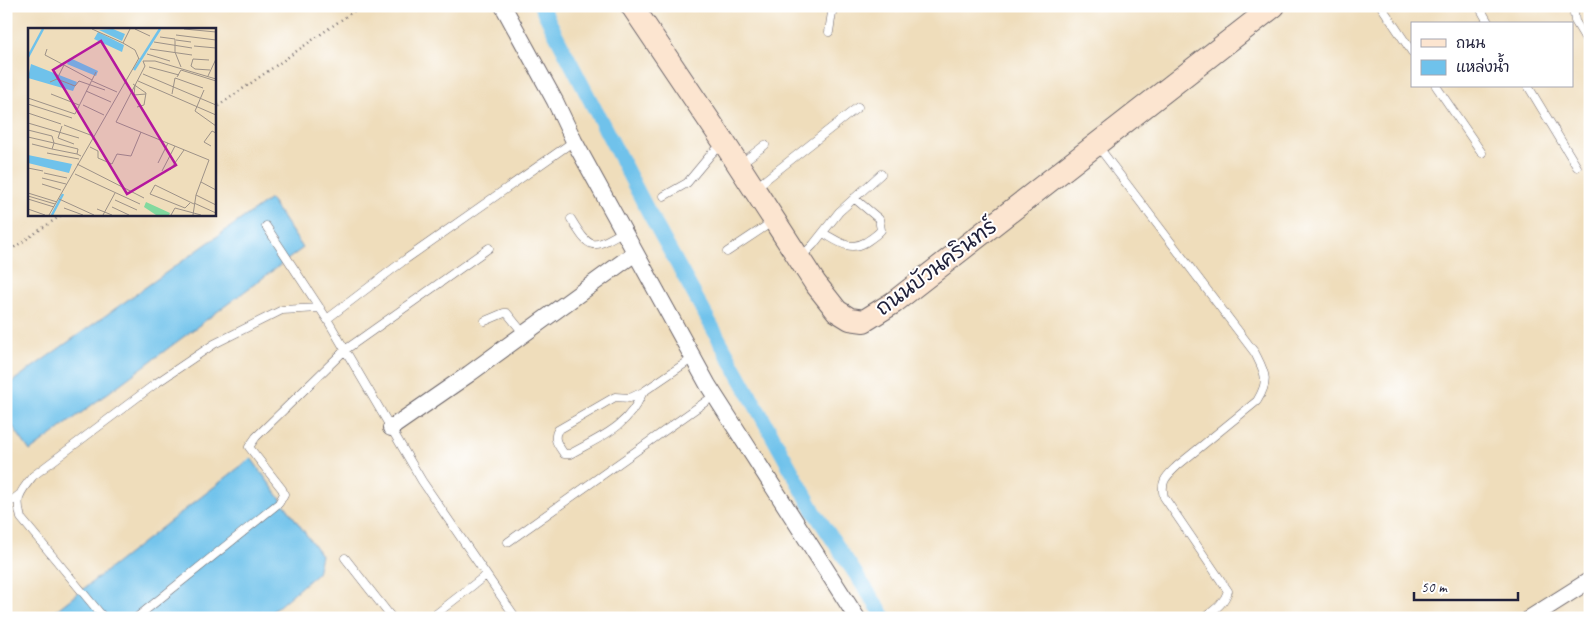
<svg xmlns="http://www.w3.org/2000/svg" width="1596" height="624" font-family="Caveat,'Playpen Sans Thai',sans-serif">
  <style>
    .water { fill: #6fc2eb; stroke: #487293 }
    .lines { fill: none; stroke-linecap: round; stroke-linejoin: round }
    .canal { stroke: #6fc2eb; stroke-width: 15 }
    .lane-casing { stroke: #6a6368; stroke-width: 9 }
    .street-casing { stroke: #6a6368; stroke-width: 18 }
    .secondary-casing { stroke: #6a6368; stroke-width: 24 }
    .path { stroke: #6a6368; stroke-width: 2.5; stroke-dasharray: 1 4; stroke-linecap: butt }
    .lane { stroke: #fff; stroke-width: 8 }
    .street { stroke: #fff; stroke-width: 16 }
    .secondary { stroke: #fce5d0; stroke-width: 22 }
    .labels { text-anchor: middle; stroke-width: 4; stroke-linejoin: round; paint-order: stroke }
    .street-label { font-size: 21px; fill: #22223b; stroke: #fff }
    .inset-river { fill: none; stroke: #6fc2eb; stroke-width: 2.5 }
    .inset-road { fill: none; stroke: #9d9288; stroke-width: 1 }
    .view { fill: #b5179e; fill-opacity: 0.15; stroke: #b5179e; stroke-width: 2.5 }
    .inset-edge { fill: none; stroke: #22223b; stroke-width: 2.5 }
  </style>
  <rect width="100%" height="100%" fill="#fff"/>
  <filter id="ink" filterUnits="userSpaceOnUse"><feTurbulence type="fractalNoise" baseFrequency=".02" numOctaves="2"/><feDisplacementMap in="SourceGraphic" scale="10" xChannelSelector="R" yChannelSelector="G"/><feConvolveMatrix kernelMatrix="1 2 1 2 8 2 1 2 1" color-interpolation-filters="sRGB"/></filter>
  <filter id="wash" filterUnits="userSpaceOnUse"><feTurbulence type="fractalNoise" baseFrequency=".0096" numOctaves="4" result="noise"/><feDisplacementMap in="SourceGraphic" scale="20" xChannelSelector="R" yChannelSelector="G"/><feGaussianBlur stdDeviation="1.12" result="paint"/><feColorMatrix in="noise" values="0 0 0 0 0 0 0 0 0 0 0 0 0 0 0 0 0 1.4 0 .05"/><feComposite in="paint" operator="in"/></filter>
  <g filter="url(#wash)">
    <rect width="100%" height="100%" fill="#efddbb"/>
    <path class="water" d="M270,199L303,248L30,451L6,417V386Z
      M251,458L321,555L317,573L265,618H46Z"/>
    <g class="lines">
      <path class="canal" d="M541,6L648,211L815,513L885,618"/>
    </g>
  </g>
  <g filter="url(#ink)">
    <g class="lines">
      <g class="lane-casing">
        <path id="lane" d="M1381,6L1412,52
          M1479,6L1489,24
          M1573,6L1575,21L1590,46
          M829,32L833,6
          M1436,86L1482,153
          M1528,86L1577,167
          M1097,145L1255,353C1265,373 1270,380 1257,401L1177,466C1166,477 1160,481 1164,497L1228,591C1224,604 1214,610 1204,618
          M740,164L765,145
          M755,188L858,107
          M664,196L687,183L712,153L723,145
          M571,219C591,252 592,249 624,231
          M266,226L327,319L422,481L516,618
          M823,233C838,241 849,252 866,242C872,238 877,235 881,230L879,219L854,198
          M727,252L772,222
          M800,258L813,245L839,212L881,174
          M327,319L406,259L574,141
          M485,321L504,313H507L524,334
          M643,392C627,428 602,436 570,454H564C559,446 552,439 558,430L615,397L630,398L643,392L693,358
          M6,505L19,495
          M508,542L715,395
          M345,558L392,618
          M104,618L21,518C15,497 20,492 33,476L155,384L214,344L282,310L320,308
          M136,618L279,503L284,494L282,489L249,447L256,437L345,350L489,248
          M431,618L486,575"/>
      </g>
      <g class="street-casing">
        <path id="street" d="M503,6L555,101L574,141L708,385L857,618
          M391,428L469,374L635,253
          M1530,618L1590,580"/>
      </g>
      <g class="secondary-casing">
        <path id="secondary" d="M632,6L725,144L815,283L837,311L850,319L864,321L893,303L1274,6"/>
      </g>
      <path class="path" d="M214,109L361,6
        M6,253L63,214"/>
      <use href="#lane" class="lane"/>
      <use href="#street" class="street"/>
      <use href="#secondary" class="secondary"/>
    </g>
  </g>
  <g class="labels">
    <g class="street-label">
      <text transform="translate(936 267) rotate(-37)" y="7">ถนนบัวนครินทร์</text>
    </g>
  </g>
  <g transform="translate(28 28)">
    <rect width="188" height="188" fill="#efddbb"/>
    <path d="M118,174L142,185L141,187H128L116,179Z" fill="#82d99e"/>
    <path d="M85,1L97,6L94,13L71,2ZM70,4L96,17L94,24L66,11ZM42,30L70,43L68,48L39,36ZM3,36L49,54L45,63L0,50ZM0,127L44,136L41,145L0,135Z" fill="#6fc2eb"/>
    <path class="inset-river" d="M0,29L15,1M106,42L132,1M24,187L35,166"/>
    <path class="inset-road" d="M64,1L95,15M102,1L95,15L107,22L111,31M107,1L122,8M156,1L188,4M148,7L188,12M132,9L147,11V24L153,39M148,12L163,14M126,14L164,20M166,18L188,20M19,21L17,27L36,37M122,21L164,27M119,26L142,33M115,33L117,38L88,94L181,132L168,167L165,187M115,33H127L188,51M121,39L151,47M167,41L163,38L165,31L181,32M167,41L182,42M115,46L188,77M180,48L188,31M149,49L153,42L188,53M29,51L47,58L51,53L77,62M150,51L175,60M64,53L89,64M110,53L188,87M22,54L29,51L36,37L64,52M105,56L118,65L116,77L109,79M107,57L106,67L118,66M176,62L167,83L188,98M58,63L83,74M23,66L51,77M144,66L147,50L150,51M0,70L47,86L68,44M0,76L44,90M55,77L76,87M0,85L33,96M0,95L51,110M36,97L65,108M34,98L30,110L46,116M0,102L24,108L26,115L50,121L49,126L53,128M0,109L26,115L24,121L4,116M183,118L176,114L184,103L188,105M62,119L70,123V130L84,136L89,126L103,128L113,104M24,121L49,126M19,125L51,131M130,135L140,115M49,136L116,170M0,140L15,143M142,142L156,122M134,143L147,118M16,145L39,150M47,146L112,176M14,150L38,156M173,154L188,162M14,156L33,162M0,165L29,174M168,167L188,177M0,168L27,176M0,171L26,179M31,171L66,187M87,172L109,182M162,175L157,180L122,166L127,157L166,176M166,175L188,185M84,179L101,187M36,180L55,187M0,181L17,187M69,181L84,187M21,187L111,30M75,187L87,165M143,187L147,180L173,187"/>
    <path class="view" d="M73,13L148,137L99,166L25,42Z"/>
    <rect width="188" height="188" class="inset-edge"/>
  </g>
  <rect width="1596" height="624" fill="none" stroke="#fff" stroke-width="25"/>
  <rect x="1411" y="22" width="162" height="65" fill="#ffffff" stroke="#a7a7b1"/>
  <rect x="1421" y="39" width="25" height="8" fill="#fce5d0" stroke="#a7a7b1"/>
  <text x="1456" y="48" font-size="15" fill="#22223b">ถนน</text>
  <rect x="1421" y="60" width="25" height="15" fill="#6fc2eb" stroke="#a7a7b1"/>
  <text x="1456" y="72" font-size="15" fill="#22223b">แหล่งน้ำ</text>
  <path d="M1414 592v8h104v-8" fill="none" stroke="#22223b" stroke-width="2.5"/>
  <text x="1421" y="592" font-size="15" fill="#22223b" stroke="#ffffff" stroke-width="4" paint-order="stroke">50 m</text>
</svg>
